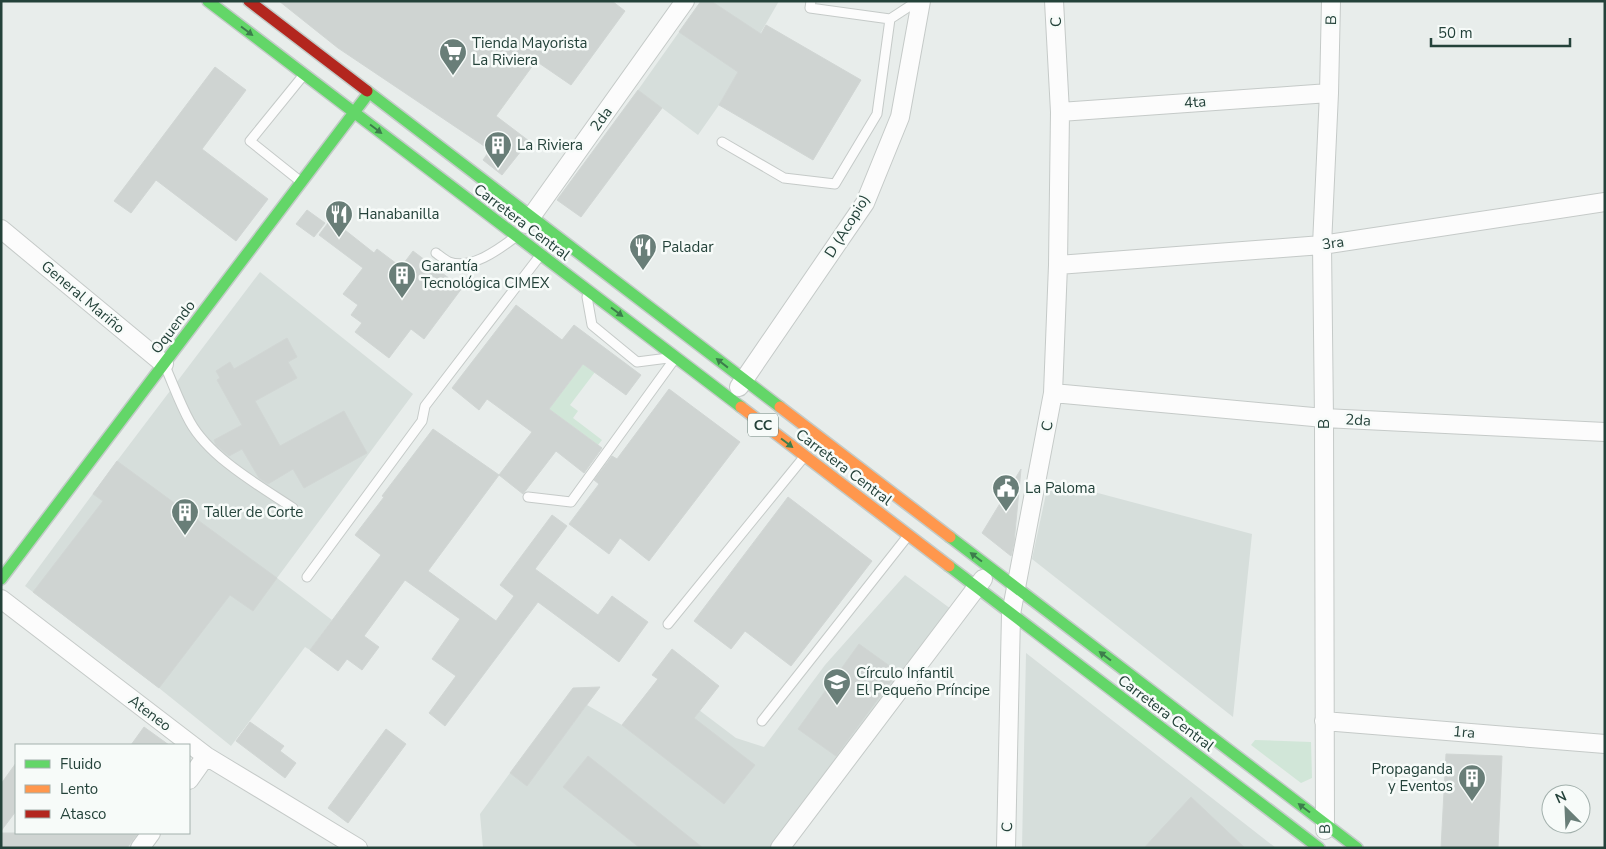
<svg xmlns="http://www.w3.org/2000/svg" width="1606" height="849" font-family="'Nunito Sans',sans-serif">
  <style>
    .built { fill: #d6dedb }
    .green { fill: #d1e6d8 }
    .building { fill: #cfd4d2; stroke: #d1d6d4 }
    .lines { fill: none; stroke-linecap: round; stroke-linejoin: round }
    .lane-casing { stroke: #c5cac8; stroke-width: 11 }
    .street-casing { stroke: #c5cac8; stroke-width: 20 }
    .fast-casing { stroke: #c3cbc8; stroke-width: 14 }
    .slow-casing { stroke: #c3cbc8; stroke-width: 14 }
    .jam-casing { stroke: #c3cbc8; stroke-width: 14 }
    .lane { stroke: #fcfcfc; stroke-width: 9 }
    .street { stroke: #fcfcfc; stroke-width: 18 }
    .fast { stroke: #63d668; stroke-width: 11 }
    .slow { stroke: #ff974d; stroke-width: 11 }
    .jam { stroke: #b3261e; stroke-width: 11 }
    .oneway { fill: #3d7d4c }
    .labels { text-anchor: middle; stroke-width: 5; stroke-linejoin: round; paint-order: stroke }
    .shield { fill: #f7fbf9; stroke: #637a73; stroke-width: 1 }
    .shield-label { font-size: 14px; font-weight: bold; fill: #24423a }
    .street-label { font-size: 15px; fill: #24423a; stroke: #f7fbf9 }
    .poi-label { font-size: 15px; fill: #24423a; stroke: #f7fbf9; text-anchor: start }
  </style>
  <rect width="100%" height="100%" fill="#e8edeb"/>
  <path class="built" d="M701,1H779L719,105L698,135L638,90Z
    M260,272L413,394L277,578L332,620L310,650L305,647L231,746L159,688L25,586L117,461Z
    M1049,480L1252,534L1233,717L1032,559Z
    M905,575L951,609L820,785L770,848H483L480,814L510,773L527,785L587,705L622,725L658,679L736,738L764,747L825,665Z
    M1026,653L1276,848H1022Z"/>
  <path class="green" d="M584,363L595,372L570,405L578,411L573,418L602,440L598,445L549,409Z
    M1255,740L1311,742L1312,778L1301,783L1251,745Z"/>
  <path class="building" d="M279,1H612L625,11L571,85L536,61L496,116L529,141L502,175L483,160L490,150L338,48Z
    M701,1H711L761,34L766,25L861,80L813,160L719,105L738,72L679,32Z
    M215,67L246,90L202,149L268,199L236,241L156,180L131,213L114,201Z
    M638,90L662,108L581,217L557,200Z
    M307,210L325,223L314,237L296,224Z
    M331,219L374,253L377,249L401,267L413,251L462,288L424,339L411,329L389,358L355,332L362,323L351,315L358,305L343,294L363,268L319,235Z
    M516,305L562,340L574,325L641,375L626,395L583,364L549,409L602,448L584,473L556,451L523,494L499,475L532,432L487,399L479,410L452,388Z
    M287,338L297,357L288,362L297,378L255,401L280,446L344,411L367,453L304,488L293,469L268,484L259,478L242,449L229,456L216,445L214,440L242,425L217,380L220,378L216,371L230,362L234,369Z
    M669,389L740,442L649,561L620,538L609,554L569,524L599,484L594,480L612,456L617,459Z
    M433,429L499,475L428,571L496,621L514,596L500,585L552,515L567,526L535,569L598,615L612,596L648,622L619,662L538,602L445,726L429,713L456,676L432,659L460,619L405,580L364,636L379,647L362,670L347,659L338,671L310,650L381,555L355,535L384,497L382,496Z
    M117,461L277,578L253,611L230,595L159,688L33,592L103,501L93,494Z
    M1021,469L1014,543L1011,556L982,533Z
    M788,497L872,561L791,666L745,631L731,649L694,621Z
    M859,644L898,672L836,756L798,729Z
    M672,649L719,686L694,718L755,765L724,804L622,725L658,679L652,675Z
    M600,687L527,786L510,773L573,688Z
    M250,722L284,746L280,751L296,763L285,778L236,741Z
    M144,727L169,745H131Z
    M386,729L406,744L348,823L328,808Z
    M1446,754L1502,756L1498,848H1441Z
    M588,756L607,771L703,848H640L563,787Z
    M16,763V811L1,831V784Z
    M1191,797L1245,848H1144Z
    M1,833H138L127,848H1Z"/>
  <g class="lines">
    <g class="lane-casing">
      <path id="lane" d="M890,19L913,4L920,5
        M722,142L784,178L835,184L877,114L890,19L810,8L811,1
        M300,181L250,141L302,77
        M436,253C440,256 445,260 449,262C471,270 498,250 514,238
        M165,366C173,384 180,404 190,422C210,458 260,486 293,508
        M528,497L571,502L676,357L637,362L592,325L587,297
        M307,577L422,421L425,406L539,257
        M668,624L804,457
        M762,721L907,537"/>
    </g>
    <g class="street-casing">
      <path id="street" d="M1060,112L1329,93
        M526,224L685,1
        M1,229L164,364
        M1058,265L1322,245L1605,202
        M739,387L865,203L900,117L921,1
        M1053,393L1324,418L1605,432
        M1,599L206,756L358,848
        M1324,721L1605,744
        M189,780L206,756
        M1325,830L1324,418L1322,245L1329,93L1331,1
        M140,848L151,833
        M780,848L983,579
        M1006,848L1011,614L1053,393L1058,265L1060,112L1054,1"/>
    </g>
    <g class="fast-casing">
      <path id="fast" d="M208,1L741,407
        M367,91L780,407
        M950,537L1357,848
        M949,566L1319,848
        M1,579L365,98"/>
    </g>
    <g class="slow-casing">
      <path id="slow" d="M741,407L949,566
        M780,407L950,537"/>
    </g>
    <g class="jam-casing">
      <path id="jam" d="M249,1L367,91"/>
    </g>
    <use href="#lane" class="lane"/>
    <use href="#street" class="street"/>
    <use href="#fast" class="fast"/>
    <use href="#slow" class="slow"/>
    <use href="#jam" class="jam"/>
  </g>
  <defs><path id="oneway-solid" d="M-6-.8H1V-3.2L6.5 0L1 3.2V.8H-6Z" transform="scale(1.25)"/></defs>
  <g class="oneway">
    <use href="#oneway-solid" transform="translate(247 31) rotate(37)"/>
    <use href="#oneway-solid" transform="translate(376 129) rotate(37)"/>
    <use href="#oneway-solid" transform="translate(617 312) rotate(37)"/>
    <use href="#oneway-solid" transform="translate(722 363) rotate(-142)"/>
    <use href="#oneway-solid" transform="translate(787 443) rotate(37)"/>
    <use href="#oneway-solid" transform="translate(976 557) rotate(-143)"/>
    <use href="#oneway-solid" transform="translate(1105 656) rotate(-143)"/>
    <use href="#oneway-solid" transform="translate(1304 808) rotate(-143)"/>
  </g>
  <defs>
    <g id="supermarket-pin" transform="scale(1.4375)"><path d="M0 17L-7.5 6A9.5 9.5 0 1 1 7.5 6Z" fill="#697e78" stroke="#f7fbf9"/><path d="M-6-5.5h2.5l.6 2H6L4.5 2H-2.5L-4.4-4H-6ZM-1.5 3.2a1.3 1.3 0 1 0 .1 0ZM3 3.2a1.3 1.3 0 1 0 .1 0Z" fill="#fff"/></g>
    <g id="building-pin" transform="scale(1.4375)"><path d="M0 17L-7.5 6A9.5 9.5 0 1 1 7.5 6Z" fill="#697e78" stroke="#f7fbf9"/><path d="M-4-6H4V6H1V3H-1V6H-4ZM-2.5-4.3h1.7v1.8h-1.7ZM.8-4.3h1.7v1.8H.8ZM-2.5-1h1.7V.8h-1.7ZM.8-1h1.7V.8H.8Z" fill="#fff"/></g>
    <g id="restaurant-pin" transform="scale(1.4375)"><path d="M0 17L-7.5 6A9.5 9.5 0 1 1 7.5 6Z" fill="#697e78" stroke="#f7fbf9"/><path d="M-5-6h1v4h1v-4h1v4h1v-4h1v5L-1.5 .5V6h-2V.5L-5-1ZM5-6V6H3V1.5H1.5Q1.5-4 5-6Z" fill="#fff"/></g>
    <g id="civic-pin" transform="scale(1.4375)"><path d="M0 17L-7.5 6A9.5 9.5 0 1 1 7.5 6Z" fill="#697e78" stroke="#f7fbf9"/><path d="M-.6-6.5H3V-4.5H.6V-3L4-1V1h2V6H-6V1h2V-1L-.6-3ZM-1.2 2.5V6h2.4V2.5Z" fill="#fff"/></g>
    <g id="school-pin" transform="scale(1.4375)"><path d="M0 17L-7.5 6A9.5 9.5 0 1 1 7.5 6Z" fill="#697e78" stroke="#f7fbf9"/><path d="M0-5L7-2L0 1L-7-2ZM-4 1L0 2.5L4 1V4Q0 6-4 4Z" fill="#fff"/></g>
  </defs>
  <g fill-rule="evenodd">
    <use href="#supermarket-pin" x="453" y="52"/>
    <use href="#building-pin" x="498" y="145"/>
    <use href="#restaurant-pin" x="339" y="214"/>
    <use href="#restaurant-pin" x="643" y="247"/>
    <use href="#building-pin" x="402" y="275"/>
    <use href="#civic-pin" x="1006" y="488"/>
    <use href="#building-pin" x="185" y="512"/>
    <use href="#school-pin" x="837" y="682"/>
    <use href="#building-pin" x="1472" y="778"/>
  </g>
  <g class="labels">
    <rect class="shield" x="748" y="413.5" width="30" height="23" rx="4"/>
    <g class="shield-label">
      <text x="763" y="430">CC</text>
    </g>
    <g class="street-label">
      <text transform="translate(1331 20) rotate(-89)" y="5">B</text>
      <text transform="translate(1056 22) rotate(-93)" y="5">C</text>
      <text transform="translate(1195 102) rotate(-4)" y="5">4ta</text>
      <text transform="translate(601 119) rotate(-54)" y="5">2da</text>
      <text transform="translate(522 222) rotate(37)" y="5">Carretera Central</text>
      <text transform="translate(847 226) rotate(-58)" y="5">D (Acopio)</text>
      <text transform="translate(1333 243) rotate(-8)" y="5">3ra</text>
      <text transform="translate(83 297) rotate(40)" y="5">General Mariño</text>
      <text transform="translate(173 327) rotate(-53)" y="5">Oquendo</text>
      <text transform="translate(1358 420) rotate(3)" y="5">2da</text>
      <text transform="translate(1324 424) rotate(-90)" y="5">B</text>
      <text transform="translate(1047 426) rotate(-79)" y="5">C</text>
      <text transform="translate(844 467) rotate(37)" y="5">Carretera Central</text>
      <text transform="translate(150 713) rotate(37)" y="5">Ateneo</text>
      <text transform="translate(1166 713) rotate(37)" y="5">Carretera Central</text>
      <text transform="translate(1464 732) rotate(5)" y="5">1ra</text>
      <text transform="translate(1007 827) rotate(-89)" y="5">C</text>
      <text transform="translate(1325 829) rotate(-91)" y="5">B</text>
    </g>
    <g class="poi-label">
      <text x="472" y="48">Tienda Mayorista<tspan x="472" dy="17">La Riviera</tspan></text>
      <text x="517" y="150">La Riviera</text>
      <text x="358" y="219">Hanabanilla</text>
      <text x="662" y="252">Paladar</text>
      <text x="421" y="271">Garantía<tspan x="421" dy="17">Tecnológica CIMEX</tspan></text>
      <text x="1025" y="493">La Paloma</text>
      <text x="204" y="517">Taller de Corte</text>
      <text x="856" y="678">Círculo Infantil<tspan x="856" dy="17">El Pequeño Príncipe</tspan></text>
      <text x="1453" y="774" text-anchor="end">Propaganda<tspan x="1453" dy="17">y Eventos</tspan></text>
    </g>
  </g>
  <rect width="1606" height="849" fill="none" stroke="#24423a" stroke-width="5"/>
  <rect x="15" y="744" width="175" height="90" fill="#f7fbf9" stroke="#a3b1ad"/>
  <rect x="25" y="760" width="25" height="8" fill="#63d668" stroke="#a3b1ad"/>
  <text x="60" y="769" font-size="15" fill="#24423a">Fluido</text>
  <rect x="25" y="785" width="25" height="8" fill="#ff974d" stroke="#a3b1ad"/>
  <text x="60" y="794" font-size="15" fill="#24423a">Lento</text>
  <rect x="25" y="810" width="25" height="8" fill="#b3261e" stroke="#a3b1ad"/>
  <text x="60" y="819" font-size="15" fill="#24423a">Atasco</text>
  <g transform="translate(1566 809) rotate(336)"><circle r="24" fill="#f7fbf9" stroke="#a3b1ad"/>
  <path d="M0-4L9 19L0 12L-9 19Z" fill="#697e78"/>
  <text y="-8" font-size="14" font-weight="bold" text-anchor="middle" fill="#24423a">N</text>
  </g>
  <path d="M1431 38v8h139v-8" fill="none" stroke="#24423a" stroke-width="2.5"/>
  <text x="1438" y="38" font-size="15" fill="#24423a" stroke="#f7fbf9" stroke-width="4" paint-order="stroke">50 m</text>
</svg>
